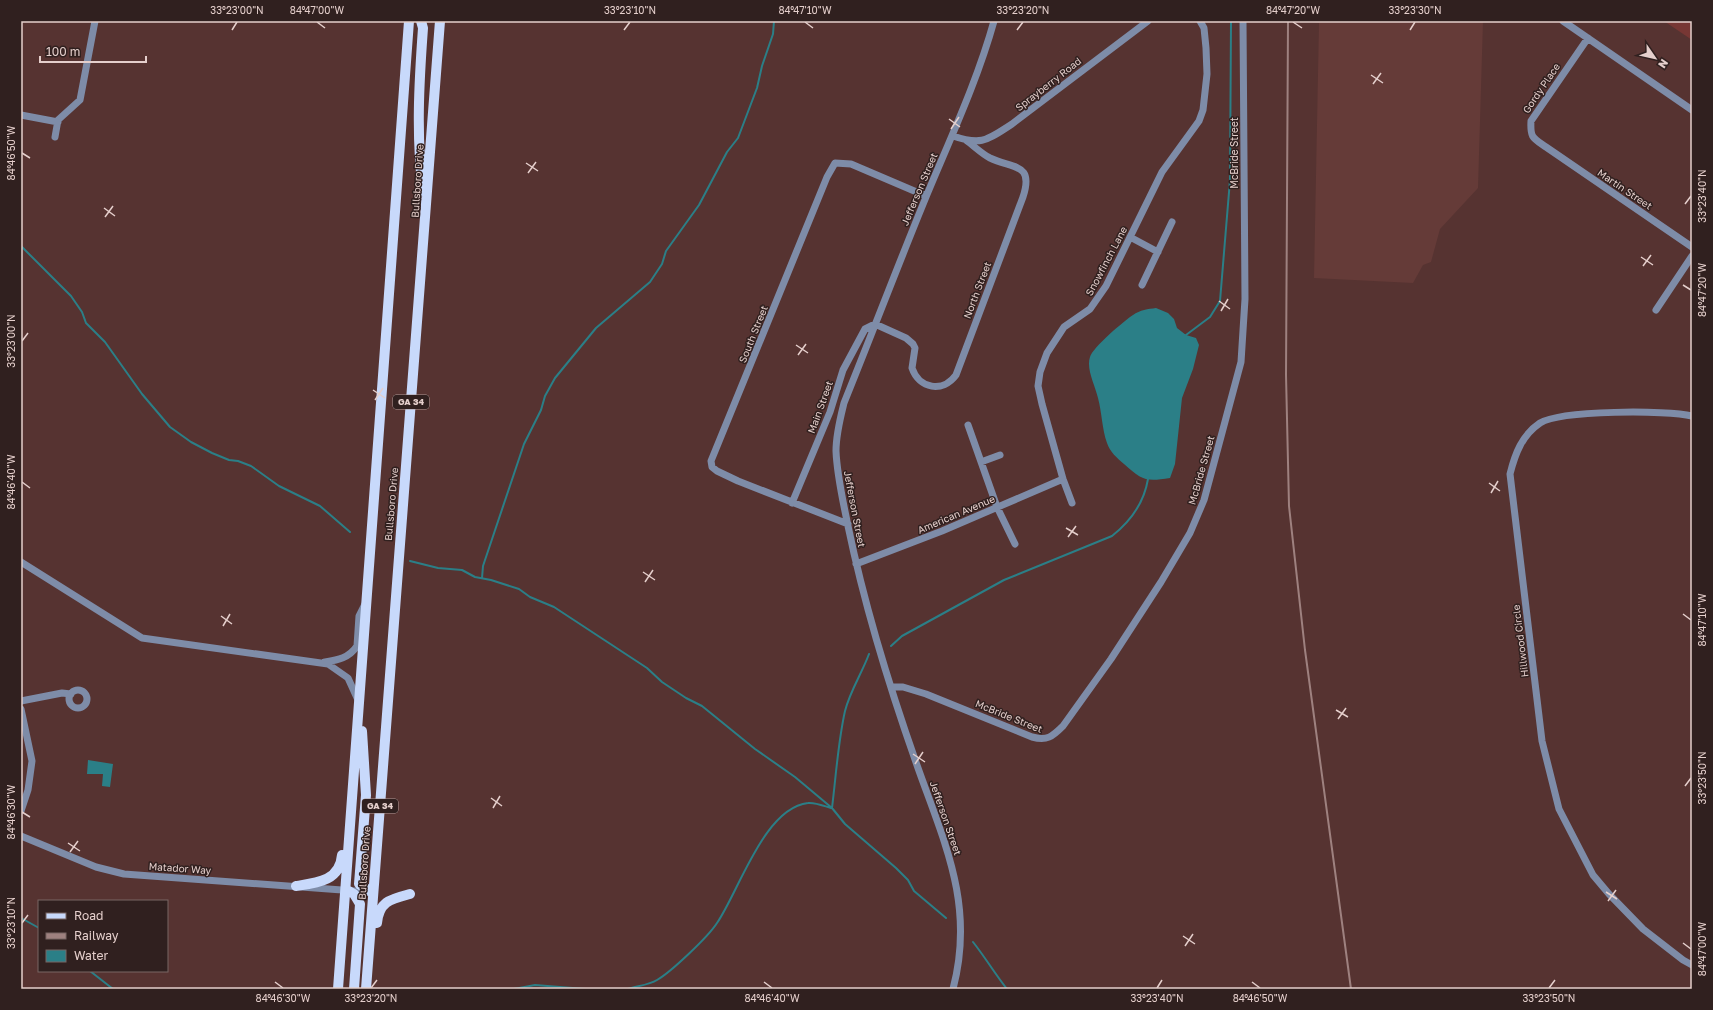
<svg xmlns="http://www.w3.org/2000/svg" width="1713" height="1010" font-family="'Golos Text',sans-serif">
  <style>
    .built { fill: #653b38 }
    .green { fill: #773734 }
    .water { fill: #2b7f87 }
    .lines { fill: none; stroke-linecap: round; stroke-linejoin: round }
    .stream { stroke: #2b7f87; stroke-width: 2 }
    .minor { stroke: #7e8ca8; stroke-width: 7 }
    .major { stroke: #c8d9fb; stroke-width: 10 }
    .rail { stroke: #9e817f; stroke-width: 2 }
    .ticks { fill: none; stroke: #e5cfcc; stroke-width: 1.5 }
    .labels { text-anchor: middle; stroke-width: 3; stroke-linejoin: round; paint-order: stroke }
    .shield { fill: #30201f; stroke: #af9a98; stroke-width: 1 }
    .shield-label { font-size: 9px; font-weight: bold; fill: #e5cfcc }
    .street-label { font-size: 10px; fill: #e5cfcc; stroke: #30201f }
    .neatline { fill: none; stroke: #e5cfcc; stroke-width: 1.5 }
    .ticks-label { font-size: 10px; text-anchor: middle; fill: #e5cfcc }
  </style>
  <rect width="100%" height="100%" fill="#563331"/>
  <path class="built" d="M1305,21H1483L1478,188L1440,229L1431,262L1423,265L1413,283L1314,278L1319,23Z"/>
  <path class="green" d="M1664,21H1692V40Z"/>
  <path class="water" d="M1156,308L1168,313L1174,319L1177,328L1186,335L1196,338L1199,345L1193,369L1182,398L1175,464L1170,478C1145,482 1142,480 1124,464C1117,458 1110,452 1107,443C1102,429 1102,413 1098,398C1095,385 1086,369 1090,357C1093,347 1124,321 1133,315C1140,310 1148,309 1156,308Z
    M88,760L113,764L110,787L102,786L103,774H87Z"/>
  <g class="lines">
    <path class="stream" d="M21,246L71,296L82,312L86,323L105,342L142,394L170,427L191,442L212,453L229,460L238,461L251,466L279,486L320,506L350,532
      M1186,335L1210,317L1220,301L1230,180L1231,21
      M410,561L438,568L462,570L475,577L491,580L519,589L530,597L554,607L647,668L662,682L686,698L702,706L755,749L795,777L832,808L845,824L896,868L908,880L914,891L946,918
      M482,578L483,566L524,444L541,410L545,396L555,378L596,328L650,282L662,264L666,251L699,205L727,152L738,138L757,88L762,66L773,34L774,21
      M891,646L902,636L1004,580L1112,536C1131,521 1144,503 1148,479
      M832,808C836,776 838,742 845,711C850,691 862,673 869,654
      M21,918L39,928
      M973,942C985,957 995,974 1007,989
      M90,971L113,989
      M514,989L535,985L585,989
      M628,989C637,986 649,985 657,980C671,972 708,937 717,923C739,891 764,808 808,803C815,802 824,806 831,808"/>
    <path class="minor" d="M1563,21L1692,110
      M1588,38L1531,121C1530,138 1533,138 1546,147L1692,247
      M21,115L58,122
      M953,136C982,146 987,140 1012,124L1148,21
      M55,137L58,120L80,100L95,21
      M1130,237L1158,252
      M1142,285L1172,222
      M1656,310L1692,256
      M1692,416C1667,410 1561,410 1540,423C1522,435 1515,454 1510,474L1542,741L1559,809L1593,875L1609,894L1643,929L1683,960L1692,965
      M968,425L997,507L1015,544
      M981,462L1000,455
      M792,503L830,412L843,370L865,329L875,324L906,338L913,344L915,348L912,368C919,389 943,393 956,375L1023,197C1034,163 1014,169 990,158C982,154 974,146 967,141
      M1072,503L1063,479L1042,404L1038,386L1040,372L1047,353L1064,327L1090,309L1106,286L1162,172L1199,121L1203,110L1207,74L1206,48L1204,28L1200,21
      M848,524L738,481L717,471L712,467L711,461L827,177L835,163L851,164L926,196
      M21,562L142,638L328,664L348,678L358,700
      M856,564L942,531L1063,479
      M325,662C338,660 349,658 357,646L359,616L365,604
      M892,687H903L926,694L1032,737C1047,741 1052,737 1063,726L1111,659L1161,582L1190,533L1204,500L1241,362L1245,299L1243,21
      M69 699a9 9 0 1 1 18 0a9 9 0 1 1-18 0Z
      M21,701L62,693L71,694
      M21,709L32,761L28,790L21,811
      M21,836L96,867L124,874L369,892
      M953,989C975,906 945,844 918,768C890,689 865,608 848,526C843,501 837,476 836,451C836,434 840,419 844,403C872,334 898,265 926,197C950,139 977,82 994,21"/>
    <path class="major" d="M421,21L423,28C419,83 416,136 423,192
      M362,731L366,795L359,884L371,892
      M296,886C317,883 340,881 342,855
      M347,890L354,894L360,904L354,989
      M377,923C379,901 391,899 410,894
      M338,989L409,21
      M366,989L440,21"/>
    <path class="rail" d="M1288,21L1286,375L1289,506L1305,650L1351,989"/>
  </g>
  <path class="ticks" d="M317,22L325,28M805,22L813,28M1293,22L1302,28M232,30L237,22M624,30L630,22M1017,30L1023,22M1410,30L1415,22M1371,75L1383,83M1373,84L1381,73M949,119L960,127M951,129L959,117M22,153L30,158M526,163L538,171M528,173L536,162M1685,204L1691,196M104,208L115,216M105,217L113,206M1641,257L1653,265M1643,266L1651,255M1683,285L1691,290M1219,301L1230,309M1221,311L1228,299M22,341L28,333M796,345L808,353M798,355L806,344M373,390L385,398M375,400L383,388M22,482L30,488M1489,483L1500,491M1491,493L1498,481M1066,528L1078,535M1068,537L1076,526M643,572L655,580M645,582L653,570M1683,614L1691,620M221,616L232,624M223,626L230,614M1336,710L1348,717M1338,719L1346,708M913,754L925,762M915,764L923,752M1685,786L1691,778M491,798L502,806M493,808L500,796M22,812L30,817M68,843L80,851M70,852L78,841M1606,892L1617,899M1608,901L1616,890M22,923L28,915M1183,936L1195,944M1683,943L1691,949M1185,946L1193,934M275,982L283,988M764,982L772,988M1252,982L1260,988M371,988L377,980M1157,988L1162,980M1549,988L1555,980"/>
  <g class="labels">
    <g class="shield">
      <rect x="393" y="395" width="36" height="14" rx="3"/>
      <rect x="362" y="799" width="36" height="14" rx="3"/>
    </g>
    <g class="shield-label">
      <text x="411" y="405">GA 34</text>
      <text x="380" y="809">GA 34</text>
    </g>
    <g class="street-label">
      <text transform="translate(1048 84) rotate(-38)" y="4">Sprayberry Road</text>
      <text transform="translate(1541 88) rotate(-56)" y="4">Gordy Place</text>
      <text transform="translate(1234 153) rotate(-90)" y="4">McBride Street</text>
      <text transform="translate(417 181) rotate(-86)" y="4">Bullsboro Drive</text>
      <text transform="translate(919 189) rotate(-67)" y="4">Jefferson Street</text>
      <text transform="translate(1625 189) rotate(34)" y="4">Martin Street</text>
      <text transform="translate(1106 261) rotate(-62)" y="4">Snowfinch Lane</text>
      <text transform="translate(977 290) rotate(-69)" y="4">North Street</text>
      <text transform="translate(753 334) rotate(-68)" y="4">South Street</text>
      <text transform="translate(820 407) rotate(-70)" y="4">Main Street</text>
      <text transform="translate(1201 470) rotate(-74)" y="4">McBride Street</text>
      <text transform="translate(391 504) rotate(-85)" y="4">Bullsboro Drive</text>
      <text transform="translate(855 509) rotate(79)" y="4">Jefferson Street</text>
      <text transform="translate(956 514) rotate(-23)" y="4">American Avenue</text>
      <text transform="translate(1520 641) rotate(-97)" y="4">Hillwood Circle</text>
      <text transform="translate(1009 716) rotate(22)" y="4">McBride Street</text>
      <text transform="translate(946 818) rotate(71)" y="4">Jefferson Street</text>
      <text transform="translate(364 863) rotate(-86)" y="4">Bullsboro Drive</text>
      <text transform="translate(180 868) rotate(4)" y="4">Matador Way</text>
    </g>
  </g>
  <rect width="1713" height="1010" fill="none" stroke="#30201f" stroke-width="44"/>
  <rect x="38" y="900" width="130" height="72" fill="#30201f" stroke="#786664"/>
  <rect x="46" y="913" width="20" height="6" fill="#c8d9fb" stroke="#786664"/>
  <text x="74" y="920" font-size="12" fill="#e5cfcc">Road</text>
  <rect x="46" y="933" width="20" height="6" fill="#9e817f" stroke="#786664"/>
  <text x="74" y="940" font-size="12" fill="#e5cfcc">Railway</text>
  <rect x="46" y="950" width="20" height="12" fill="#2b7f87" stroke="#786664"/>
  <text x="74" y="960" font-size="12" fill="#e5cfcc">Water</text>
  <g transform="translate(1655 58) rotate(124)" stroke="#30201f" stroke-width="3" paint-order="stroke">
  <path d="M0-3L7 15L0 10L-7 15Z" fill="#e5cfcc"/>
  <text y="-6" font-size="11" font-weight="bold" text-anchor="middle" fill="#e5cfcc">N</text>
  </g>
  <path d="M40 56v6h106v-6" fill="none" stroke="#e5cfcc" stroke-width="2"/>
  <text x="46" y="56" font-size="12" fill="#e5cfcc" stroke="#30201f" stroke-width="3" paint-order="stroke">100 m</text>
  <rect x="22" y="22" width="1669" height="966" class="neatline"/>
  <g class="ticks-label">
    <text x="237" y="14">33°23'00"N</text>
    <text x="317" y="14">84°47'00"W</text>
    <text x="630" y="14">33°23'10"N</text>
    <text x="805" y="14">84°47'10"W</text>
    <text x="1023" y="14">33°23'20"N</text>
    <text x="1293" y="14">84°47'20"W</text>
    <text x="1415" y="14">33°23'30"N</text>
    <text transform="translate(11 153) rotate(-90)" y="4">84°46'50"W</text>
    <text transform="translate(1702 196) rotate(-90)" y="4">33°23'40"N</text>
    <text transform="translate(1702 290) rotate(-90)" y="4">84°47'20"W</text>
    <text transform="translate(11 341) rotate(-90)" y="4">33°23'00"N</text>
    <text transform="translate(11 482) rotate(-90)" y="4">84°46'40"W</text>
    <text transform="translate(1702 620) rotate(-90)" y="4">84°47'10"W</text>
    <text transform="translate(1702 778) rotate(-90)" y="4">33°23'50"N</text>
    <text transform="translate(11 812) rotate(-90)" y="4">84°46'30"W</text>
    <text transform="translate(11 923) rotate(-90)" y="4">33°23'10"N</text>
    <text transform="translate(1702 949) rotate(-90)" y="4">84°47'00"W</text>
    <text x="283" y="1002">84°46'30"W</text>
    <text x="371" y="1002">33°23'20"N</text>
    <text x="772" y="1002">84°46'40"W</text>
    <text x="1157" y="1002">33°23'40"N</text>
    <text x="1260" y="1002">84°46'50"W</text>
    <text x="1549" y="1002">33°23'50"N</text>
  </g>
</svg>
